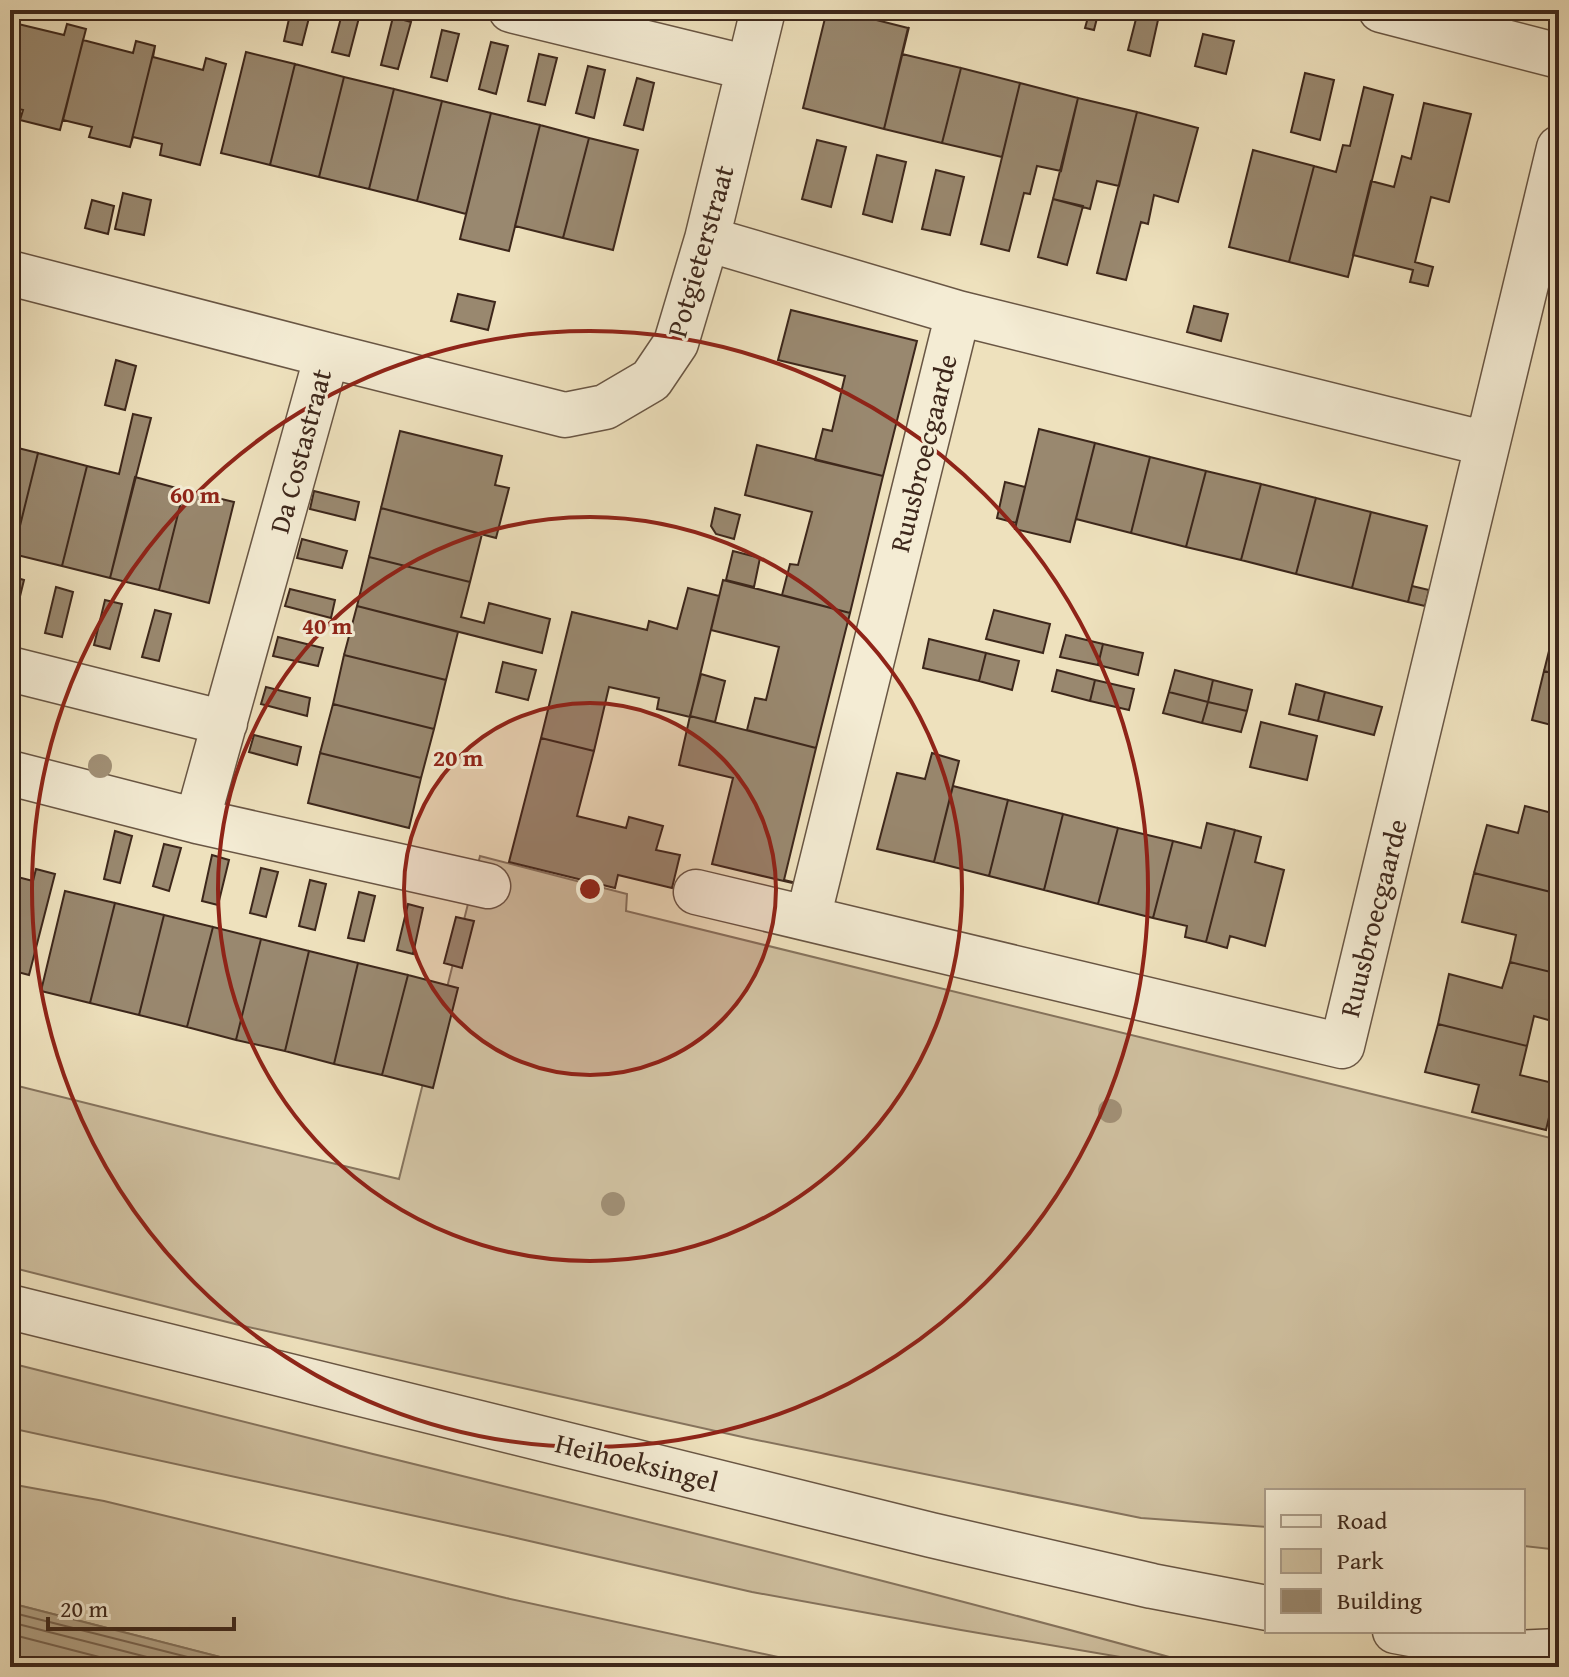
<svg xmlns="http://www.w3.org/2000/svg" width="1569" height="1677" font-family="'Gentium Book Plus',serif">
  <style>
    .green { fill: #d0c1a1; stroke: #86745e; stroke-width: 2 }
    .water { fill: #b2a286; stroke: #83715b; stroke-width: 2 }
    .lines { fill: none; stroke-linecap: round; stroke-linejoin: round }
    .shore { stroke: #786450; stroke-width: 2 }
    .building { fill: #99886f; stroke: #3d271b; stroke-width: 2 }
    .minor-casing { stroke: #695644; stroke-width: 47 }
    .minor { stroke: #f4ecd4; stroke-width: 44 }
    .tree { fill: #a19076 }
    .ring { fill: none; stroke: #8f2418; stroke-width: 4 }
    .labels { text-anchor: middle; stroke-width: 6; stroke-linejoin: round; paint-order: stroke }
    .street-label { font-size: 28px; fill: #3d271b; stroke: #f4ecd4 }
    .centre { fill: #8f2418; stroke: #f4ecd4; stroke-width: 4 }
    .ring-label { font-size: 24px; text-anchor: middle; font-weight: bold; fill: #8f2418; stroke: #f4ecd4; stroke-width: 6; stroke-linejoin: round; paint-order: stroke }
  </style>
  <rect width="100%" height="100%" fill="#eee1bd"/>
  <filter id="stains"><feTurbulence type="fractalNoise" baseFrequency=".0025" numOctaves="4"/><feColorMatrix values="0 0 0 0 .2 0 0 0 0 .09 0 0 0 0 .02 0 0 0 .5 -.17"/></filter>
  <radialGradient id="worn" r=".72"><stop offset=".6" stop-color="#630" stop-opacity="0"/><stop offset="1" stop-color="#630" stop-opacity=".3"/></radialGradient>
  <path class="green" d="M480,856L627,894L626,911L1559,1140V1550L1523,1546V1491H1267V1527L1141,1518L747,1438L239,1325L10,1267V1084L210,1134L399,1179Z
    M10,1363C128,1393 246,1423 365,1452C645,1521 926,1589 1205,1667H1179L961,1630L752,1592L512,1537L10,1428Z
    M10,1484L104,1501L506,1598L824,1667H259L10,1603Z"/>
  <path class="water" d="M10,1603L259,1667H10Z"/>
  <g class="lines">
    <path class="shore" d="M10,1612L227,1667
      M10,1622L186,1667
      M10,1634L138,1667"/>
  </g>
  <path class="building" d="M291,10H311L302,45L284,41Z
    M343,10H361L349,56L332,52Z
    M827,10H837L908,28L884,129L803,108Z
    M1090,10H1099L1094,30L1085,28Z
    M1137,15L1158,20L1150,56L1128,50Z
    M393,17L411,22L398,69L381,65Z
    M14,23L64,35L67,24L86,29L60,130L20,120L23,110L10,107V39Z
    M909,27L902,54L961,68L942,143L884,129Z
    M442,30L459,34L447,81L431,77Z
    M1203,34L1234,41L1226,74L1195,66Z
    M83,40L133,53L136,41L155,46L130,147L89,137L92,127L63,120Z
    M491,42L508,46L496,94L479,89Z
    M155,46L153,57L203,70L206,58L226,64L200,165L160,155L162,144L133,137L130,147Z
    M246,52L295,64L270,165L221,153Z
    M539,54L557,58L545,105L528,101Z
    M295,64L344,77L319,177L270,165Z
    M588,66L605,70L594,118L576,113Z
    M961,68L1020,83L1002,157L942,143Z
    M1305,73L1334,80L1320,140L1291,132Z
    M344,77L394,89L369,189L319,177Z
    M637,78L654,83L643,130L624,125Z
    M1020,83L1078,98L1061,171L1037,166L1030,194L1024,193L1009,251L981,244Z
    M1364,87L1393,95L1348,277L1289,262L1314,166L1336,172L1343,145L1350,146Z
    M394,89L442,101L417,201L369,189Z
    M1078,98L1137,112L1119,186L1097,181L1090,209L1053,199Z
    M442,101L491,113L466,214L417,201Z
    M1424,103L1471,114L1449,202L1431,197L1415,262L1433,267L1428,286L1410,282L1413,270L1353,255L1371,181L1394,187L1402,156L1411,159Z
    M1137,112L1198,128L1178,202L1154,195L1148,224L1141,222L1126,280L1097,273Z
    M491,113L540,125L509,251L460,239Z
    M540,125L589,138L563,238L515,226Z
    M589,138L638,150L613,250L563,238Z
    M817,140L846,147L831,207L802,199Z
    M1253,150L1314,166L1289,262L1229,247Z
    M877,155L906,162L892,222L863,214Z
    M936,170L964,177L950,235L922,229Z
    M123,193L151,200L144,235L115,229Z
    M1053,199L1083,206L1067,265L1038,257Z
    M92,200L114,206L108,234L85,228Z
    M458,294L495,302L488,330L451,321Z
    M1194,306L1228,314L1221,341L1187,332Z
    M791,310L917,341L883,476L815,460L823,429L832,431L845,376L778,360Z
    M116,360L136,366L125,410L105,405Z
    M133,414L151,418L110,578L62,566L87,466L119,474Z
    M1039,429L1095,443L1070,542L1015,529Z
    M400,431L502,456L495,485L509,488L496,538L381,508Z
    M1095,443L1150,457L1131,533L1076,519Z
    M757,445L883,476L850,613L782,595L790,564L798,565L812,512L745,495Z
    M10,446L38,453L13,554L10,553Z
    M38,453L87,466L62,566L13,554Z
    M1150,457L1206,471L1186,547L1131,533Z
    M1206,471L1261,484L1241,560L1186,547Z
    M135,477L184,490L159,590L110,578Z
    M1005,482L1025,487L1016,523L997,518Z
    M1261,484L1316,498L1296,574L1241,560Z
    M184,490L234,502L209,603L159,590Z
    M314,491L359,502L355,520L310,509Z
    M1316,498L1371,512L1352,588L1296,574Z
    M381,508L482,534L470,582L369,557Z
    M715,508L740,515L734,539L716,534L711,526Z
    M1371,512L1427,526L1408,602L1352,588Z
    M302,539L347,551L342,568L297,558Z
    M733,551L760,558L754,587L726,580Z
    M369,557L470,582L461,617L484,623L489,603L550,619L542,653L357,606Z
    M10,576L24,580L13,625L10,624Z
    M723,580L850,613L816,748L747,730L755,698L766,700L779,647L711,630Z
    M1412,586L1429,590L1425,606L1408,602Z
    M56,587L73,592L62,637L45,633Z
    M688,588L719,596L690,717L657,709L659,698L609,687L594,751L541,738L572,612L647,630L649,621L677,629Z
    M290,589L335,600L331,618L285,606Z
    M105,600L122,604L110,649L94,645Z
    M357,606L458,632L446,680L344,655Z
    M155,610L171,614L159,661L142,657Z
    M994,610L1050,624L1043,653L986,639Z
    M1556,623L1559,624V675L1544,671Z
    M1066,635L1103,644L1098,665L1060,657Z
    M278,637L323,648L318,666L273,656Z
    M929,639L986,653L979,681L923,668Z
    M1103,644L1143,653L1138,675L1098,665Z
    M986,653L1019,661L1012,690L979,681Z
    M344,655L446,680L434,729L333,704Z
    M503,662L536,670L528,700L496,692Z
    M1057,670L1095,680L1090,701L1052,691Z
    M1175,670L1213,680L1208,702L1169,692Z
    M1544,671L1559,675V727L1532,720Z
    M701,674L725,681L715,722L690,716Z
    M1095,680L1134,689L1129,710L1090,701Z
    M1213,680L1252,690L1247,711L1208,702Z
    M1296,684L1325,692L1318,721L1289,714Z
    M266,687L310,698L307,716L261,704Z
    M1169,692L1208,702L1202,723L1163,713Z
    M1325,692L1382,707L1374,735L1318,721Z
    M1208,702L1247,711L1241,732L1202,723Z
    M333,704L434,729L421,778L320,753Z
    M690,716L816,748L784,880L793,882L792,883L712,864L733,778L679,765Z
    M1261,722L1317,736L1307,780L1250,767Z
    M254,735L301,747L297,765L249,752Z
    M541,738L594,751L577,816L626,828L629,817L663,826L656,850L680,855L672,888L618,875L615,888L509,862Z
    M320,753L421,778L409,828L308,803Z
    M932,753L959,761L934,862L877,849L897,773L925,779Z
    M953,786L1008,800L989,876L934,862Z
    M1559,786V894L1474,873L1487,825L1518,833L1525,806L1552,813Z
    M1008,800L1063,814L1044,890L989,876Z
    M1063,814L1118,828L1098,904L1044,890Z
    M1207,823L1235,830L1206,942L1185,937L1187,926L1153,918L1173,841L1201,848Z
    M1118,828L1173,841L1153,918L1098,904Z
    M1235,830L1261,837L1255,862L1284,870L1265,946L1230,936L1227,948L1206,942Z
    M115,831L132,836L120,883L104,879Z
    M164,844L181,848L169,891L153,886Z
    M212,855L229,860L218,905L202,901Z
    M261,868L278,872L266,917L250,913Z
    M36,869L55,874L29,975L10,970V875L33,881Z
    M1474,873L1559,894V974L1510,962L1516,935L1462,922Z
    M310,880L326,884L315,930L299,926Z
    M65,891L115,903L90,1003L41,991Z
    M359,892L375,896L364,941L348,938Z
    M115,903L164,915L139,1015L90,1003Z
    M408,904L423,908L413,954L397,950Z
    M164,915L213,927L187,1027L139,1015Z
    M456,917L474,921L462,968L444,963Z
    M213,927L261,939L236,1040L187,1027Z
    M261,939L309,951L285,1051L236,1040Z
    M309,951L358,963L334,1064L285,1051Z
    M1510,962L1559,974V1023L1534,1016L1527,1046L1438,1024L1449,974L1502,988Z
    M358,963L408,975L382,1075L334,1064Z
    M408,975L458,988L433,1088L382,1075Z
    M1438,1024L1527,1046L1520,1075L1557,1084L1546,1130L1472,1112L1479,1085L1425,1072Z"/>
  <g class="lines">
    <g class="minor-casing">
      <path id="minor" d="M511,10L749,68
        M1381,10L1559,56
        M707,239L958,313L1487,444
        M10,273L327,355L565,415L605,407L651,380L676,343L707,239L763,10
        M10,669L225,723
        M10,773L197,821L488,886
        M197,821L327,355
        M696,892L1342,1046L1559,148
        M808,918L958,313
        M10,1307L931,1535L1152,1586L1267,1608
        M1395,1631L1514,1653L1559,1651"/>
    </g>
    <use href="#minor" class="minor"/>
  </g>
  <g class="tree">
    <circle cx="100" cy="766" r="12"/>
    <circle cx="1110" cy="1111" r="12"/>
    <circle cx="613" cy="1204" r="12"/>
  </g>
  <circle cx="590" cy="889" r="186" fill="#8f2418" fill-opacity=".12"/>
  <g class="ring">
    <circle cx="590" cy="889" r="186"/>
    <circle cx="590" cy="889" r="372"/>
    <circle cx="590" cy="889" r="558"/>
  </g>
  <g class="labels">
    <g class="street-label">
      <text transform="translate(700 251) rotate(-74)" y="10">Potgieterstraat</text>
      <text transform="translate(300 451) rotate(-75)" y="10">Da Costastraat</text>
      <text transform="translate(923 453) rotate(-76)" y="10">Ruusbroecgaarde</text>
      <text transform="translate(1373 918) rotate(-76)" y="10">Ruusbroecgaarde</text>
      <text transform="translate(637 1462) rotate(14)" y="10">Heihoeksingel</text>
    </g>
  </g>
  <circle cx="590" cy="889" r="12" class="centre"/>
  <g class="ring-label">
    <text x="195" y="503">60 m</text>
    <text x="327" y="634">40 m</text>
    <text x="458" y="766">20 m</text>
  </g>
  <rect width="1569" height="1677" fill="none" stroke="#eee1bd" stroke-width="40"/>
  <rect x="12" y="12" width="1545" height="1653" fill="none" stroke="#3d271b" stroke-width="4"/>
  <rect x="20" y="20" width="1529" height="1637" fill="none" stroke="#3d271b" stroke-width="2"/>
  <rect x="1265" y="1489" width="260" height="144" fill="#f4ecd4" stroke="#ab9d8a" stroke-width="2"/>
  <rect x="1281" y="1515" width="40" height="12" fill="#f4ecd4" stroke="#ab9d8a" stroke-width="2"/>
  <text x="1337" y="1529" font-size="24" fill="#3d271b">Road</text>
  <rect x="1281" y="1549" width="40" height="24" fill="#d0c1a1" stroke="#ab9d8a" stroke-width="2"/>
  <text x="1337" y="1569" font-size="24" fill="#3d271b">Park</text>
  <rect x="1281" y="1589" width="40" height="24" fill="#99886f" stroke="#ab9d8a" stroke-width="2"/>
  <text x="1337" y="1609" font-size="24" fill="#3d271b">Building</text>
  <path d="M48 1617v12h186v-12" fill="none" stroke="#3d271b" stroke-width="4"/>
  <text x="60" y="1617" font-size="24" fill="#3d271b" stroke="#f4ecd4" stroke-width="6" paint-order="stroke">20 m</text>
  <rect width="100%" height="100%" filter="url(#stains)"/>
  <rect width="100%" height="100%" fill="url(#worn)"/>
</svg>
